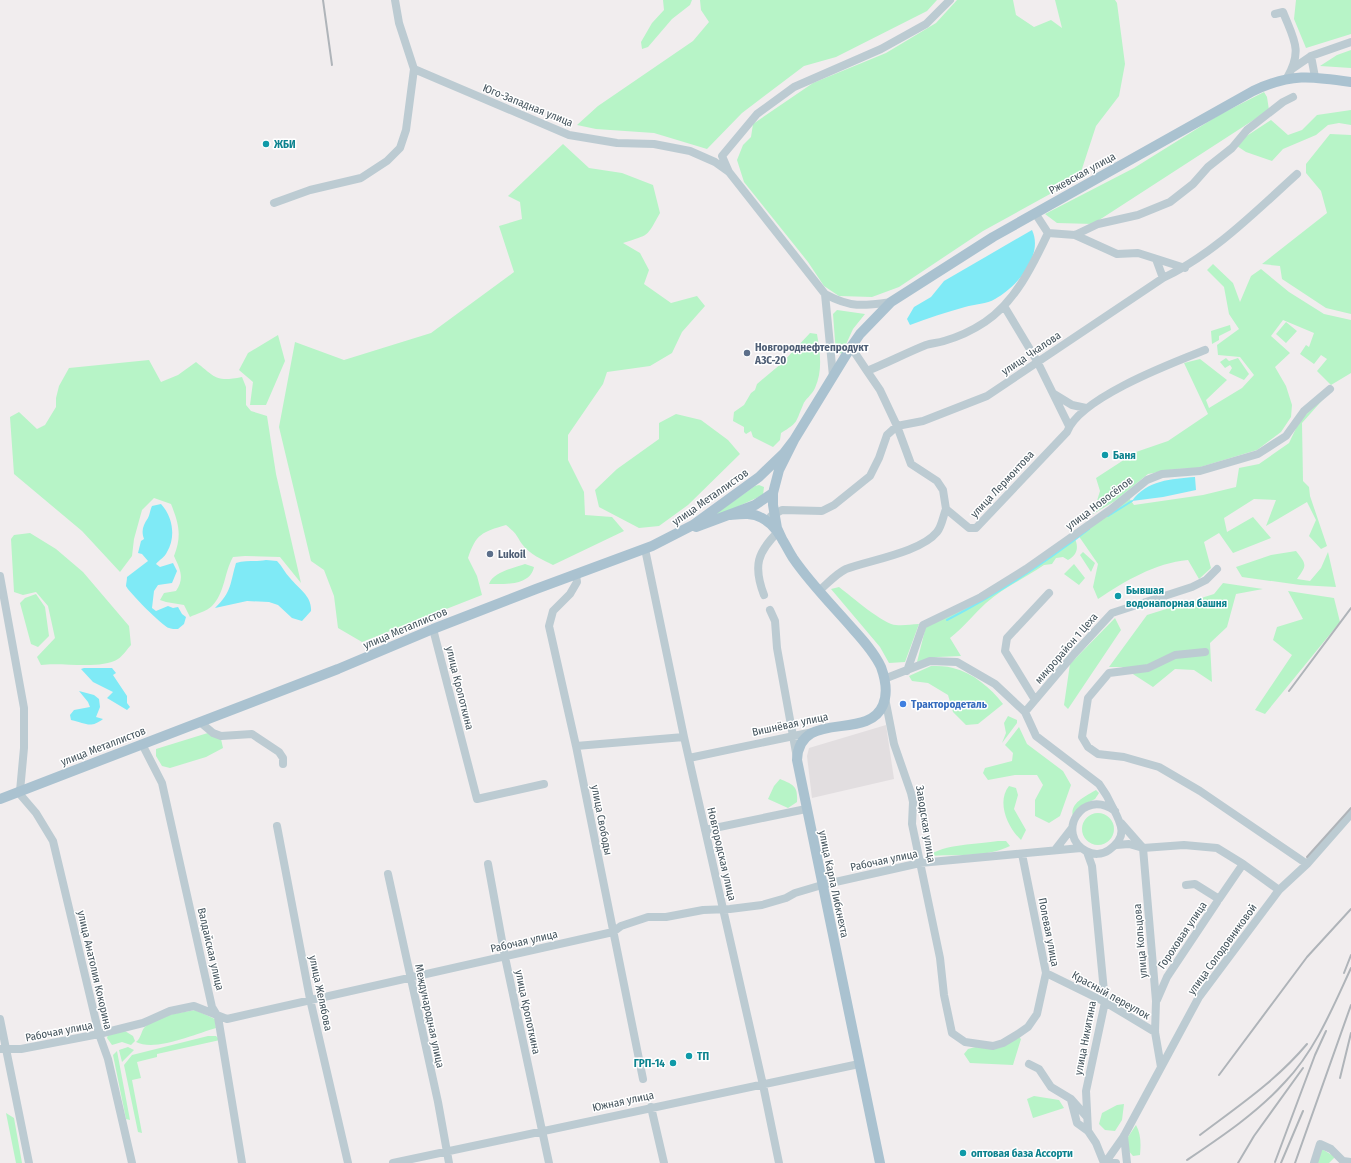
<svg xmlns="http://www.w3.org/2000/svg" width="1351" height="1163" font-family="'Fira Sans Condensed',sans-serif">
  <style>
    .education { fill: #e2dee0 }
    .green { fill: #b7f4c7 }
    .water { fill: #7feaf6 }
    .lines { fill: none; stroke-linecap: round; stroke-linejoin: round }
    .stream { stroke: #7feaf6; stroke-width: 2 }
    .minor { stroke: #bccbd2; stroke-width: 8 }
    .major { stroke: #aac2d0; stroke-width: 10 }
    .rail { stroke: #afb4b9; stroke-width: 2 }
    .culture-dot { fill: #0f9aa8; stroke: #fff; stroke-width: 1.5 }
    .service-dot { fill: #5c6f8a; stroke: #fff; stroke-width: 1.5 }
    .shop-dot { fill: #3f7fe0; stroke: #fff; stroke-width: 1.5 }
    .labels { text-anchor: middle; stroke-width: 3; stroke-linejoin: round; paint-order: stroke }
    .street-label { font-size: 11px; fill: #44545d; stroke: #fff }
    .culture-label { font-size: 11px; font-weight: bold; fill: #0d838f; stroke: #fff; text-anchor: start }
    .service-label { font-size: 11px; font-weight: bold; fill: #4e5e75; stroke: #fff; text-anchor: start }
    .shop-label { font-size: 11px; font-weight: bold; fill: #366cbe; stroke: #fff; text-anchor: start }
  </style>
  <rect width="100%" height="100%" fill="#f1edee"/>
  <path class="education" d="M886,725L894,779L812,798L807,756L809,748Z"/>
  <path class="green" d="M663,0H692L690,5L672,19L648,47L642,49L641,42L652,23L664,10Z
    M700,0H937L927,11L836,57L804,66L742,113L707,149L654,133L596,129L577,125L598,106L693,41L709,22L701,10Z
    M957,0H1013L1016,15L1034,27L1051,20L1062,28L1055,0H1115L1117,3L1125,64L1119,96L1096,126L1079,178L983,231L899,287L872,297L839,296L824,286L808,262L744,182L737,160L743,145L751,137L753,124L813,83L886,53L936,23Z
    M1296,0H1351V34L1306,48L1294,19Z
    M1351,50V68L1320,66L1337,55Z
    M1264,92L1267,97L1269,110L1093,224L1057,223L1045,214L1134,168L1219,115Z
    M1351,110V125L1339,123L1328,125L1316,135L1283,149L1272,161L1246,152L1237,146L1245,137L1271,120L1288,135L1302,130L1317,115Z
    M1330,134L1351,135V314L1326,308L1282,279L1280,266L1262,264L1327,213L1321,191L1306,173V164Z
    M563,144L589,168L622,173L653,185L660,213C646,238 650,234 623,243L640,253L649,270L644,284L671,303L697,296L705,306L682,332L672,353L650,366L607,372L603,384L568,435V460L584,492L585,515L612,517L624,531L553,565C543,560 529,554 522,544C515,533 517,534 506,525C482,532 476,534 468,558L477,576L482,595L362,642L338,628L334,596L324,570L311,561L279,427L295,342L344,360L431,333L514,272L499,226L522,219L520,202L508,196Z
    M1213,264L1233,283L1240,302L1251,276L1261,269L1289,292L1324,314L1351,320V373L1331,385L1317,371L1327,359L1321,355L1314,364L1300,354L1306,345L1309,347L1314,333L1283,320L1271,336L1290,353L1275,367L1286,386L1292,405L1291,417L1281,432L1257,450L1197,468L1175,469L1148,474L1115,501L1093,514L1100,491L1096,478L1136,452L1168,441L1208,414L1184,363L1200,359L1227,380L1206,400L1209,408L1242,388L1254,375L1240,357L1218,355L1217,345L1239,329L1229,314L1224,287L1207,270Z
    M837,310L865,314L853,329L842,353L836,354L833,314Z
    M1286,322L1297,331L1286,343L1276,334Z
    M1230,325L1231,330L1219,336V340L1212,344L1211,331Z
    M810,333L817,334C820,352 823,370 815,388C812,395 805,399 803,405C795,423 799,422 781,433L780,440L773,447L753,437L751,431L746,434L744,432V427L733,421L734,412L744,405L751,393L755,390L757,384L782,363Z
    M278,335L285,361L266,405H250L253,382L239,370L248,353Z
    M1226,358L1229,361L1238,358L1249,374L1244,380L1229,373L1232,368L1230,365L1225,368L1220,362Z
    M149,360L161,382L178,375L196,362C216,378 216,382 242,377L246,387V405L251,411L267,416L276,474L301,583L280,557L245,556L233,557C224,573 225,593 212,606C207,611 196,614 190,617L184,605L166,602L160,600L164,593L176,591C185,578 180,569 174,556C182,536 179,524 171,504L154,498L142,510L134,539L132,556L120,572L82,531L14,474L10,417L19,412L37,429L45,425L56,407V398L59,386L69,368Z
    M1326,396L1302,423L1303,481L1309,487L1310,496L1327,546L1321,549L1309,536L1316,520L1307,502L1266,526L1276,500L1254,499L1224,518L1227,532L1253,517L1271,538L1233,553L1219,533L1204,542L1211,568L1199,579L1188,560C1155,563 1125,581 1098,599L1093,587L1098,564L1078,535L1129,498L1134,505L1203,495L1236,487L1239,468L1259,464L1289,443L1300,420Z
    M676,414L701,420L728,440L740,454L688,505L659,526L639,528L599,507L595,490L617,469L659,439V423Z
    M759,485L764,487L763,495L715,517L714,515L755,486Z
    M30,533L56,549L83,572L129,626L131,645C127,649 123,656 118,659C101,670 62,662 41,665L37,657L55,638L48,606L36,592L23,595L14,592L11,539L14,535Z
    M1074,537C1079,546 1078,555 1068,560L1063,557L1056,558L1052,564L1044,565C1025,578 1003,588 986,603C974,614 964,627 950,638L961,656L938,657L917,662L926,626Z
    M1296,551C1307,565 1307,565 1297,579L1310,581L1321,568L1328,552L1336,587L1300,585L1242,577L1236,567L1271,555Z
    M1083,552L1095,563L1091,572L1080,555Z
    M525,564L534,567C530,586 505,584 489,584C493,572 514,568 525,564Z
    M1074,564L1085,578L1079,585L1064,574Z
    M1223,583L1263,589L1236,594L1227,627L1210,643L1212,682L1194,670L1175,669L1153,687L1122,667H1109L1147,615L1214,594Z
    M839,587C851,596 884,625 896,625C904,626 911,624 919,624L905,662L889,663L880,647L831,589Z
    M1288,591L1334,598L1340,622L1265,714L1255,710L1292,655L1273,640L1277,627L1303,619Z
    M36,594L45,607L49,636L38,647L31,644L20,603L25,598Z
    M1115,618L1121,630L1068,709L1064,705L1070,664Z
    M931,666C938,666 946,666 953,668C973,673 991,688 1003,704L978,724L966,725L953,712L948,695L928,683L912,681L909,676Z
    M1008,716L1017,720V723L1002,743L1006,733L1004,723Z
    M1019,727L1027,744L1063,771L1071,785L1060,816L1049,823L1035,816V800L1043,785L1037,775H1015L988,780L983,773L985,768L1012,761L1013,753L1005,745Z
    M211,732L221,739L223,748L206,757L170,768L162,766L156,756V749Z
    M780,779C794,785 798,786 797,802L788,808L768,799L774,786Z
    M1009,786L1016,788L1018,795L1014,809L1026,830L1021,840C1008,828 996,802 1009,786Z
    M1096,790L1099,793L1095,799L1081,806L1073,817C1069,803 1086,796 1096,790Z
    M1082 829a16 16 0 1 1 32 0a16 16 0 1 1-32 0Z
    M998,841H1006L1010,846C986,858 955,854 929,856C942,844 980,844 998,841Z
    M195,1010L215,1019L216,1028C195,1034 155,1052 136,1042C141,1038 141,1032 144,1028C155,1015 180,1013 195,1010Z
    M125,1031L133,1036L135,1041L131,1045L122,1042L112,1045L107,1038L108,1035Z
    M208,1036H216L220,1040L157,1054V1057L137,1062L141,1078L132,1080L142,1133L138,1132L124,1065L132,1055Z
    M1018,1036L1021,1039L1013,1065L970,1063L964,1054L968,1049Z
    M128,1047L134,1050L122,1062L119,1050Z
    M117,1051L130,1120L126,1119L113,1055Z
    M1034,1096L1059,1100L1064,1108L1033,1118L1027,1099Z
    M1124,1104L1122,1120L1115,1131L1105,1130L1099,1124L1102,1113L1117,1105Z
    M6,1113L14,1118L22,1163H16Z
    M1136,1125C1141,1134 1141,1144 1140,1155L1133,1156L1127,1149L1128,1137Z
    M1322,1149L1335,1157L1329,1163H1317Z"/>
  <path class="water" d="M1032,230C1044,255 1017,287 995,299C987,304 975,304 965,307C947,312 928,318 910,325L907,319L914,307L931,297L944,281Z
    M1195,477L1196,490L1163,497L1132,501C1147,480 1171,479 1195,477Z
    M161,504C173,517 176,537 167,552C165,557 159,560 156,564L160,567L173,563L177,571L172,583L158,585L154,591L152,608L156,611L168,606L173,608L178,607L182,614L186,617L184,624L178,629C175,629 171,629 169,628C163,627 127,590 126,586C126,584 127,580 127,577L148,561L142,554L138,553L141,541L144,539C141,531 143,525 148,518C150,514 150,510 152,506Z
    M266,560L277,561C282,566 285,573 290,578C299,589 312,596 311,611L302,621L292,618L278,605L269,602L247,601L215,608C232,592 230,583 236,563C246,560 256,562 266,560Z
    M84,668H112L116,673L113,675L127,696V703L130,707L127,710L107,698L113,692L93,682L81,669Z
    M79,691L94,695L99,699L100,707L96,717L103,719C90,729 86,723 71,720L70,715L74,710L90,707L88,702Z"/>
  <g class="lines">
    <path class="stream" d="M1108,516L1132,501
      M947,620C997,594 1045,563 1089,529"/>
    <path class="minor" d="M395,0L399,23L414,69L569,135L617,143L654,144L690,151L715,162L729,172
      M1275,14L1283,12C1294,40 1303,50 1287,78
      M1311,56L1315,77
      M1292,69L1311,56L1351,42
      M274,203L310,190L361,178L387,161L400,148L406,130L414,69
      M1035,213L1048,233
      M1075,235L1117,254L1138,253L1185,268
      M1156,259L1163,278
      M825,294C851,308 863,306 891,302
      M1004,306L1037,361L1069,426
      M851,347L867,371C887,363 906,353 926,345C932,343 938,343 944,341C958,337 973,330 985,322C1015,302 1033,265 1048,233L1075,235L1098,224L1138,215L1170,202L1193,184L1208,167L1232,148L1247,130L1283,102L1293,97
      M867,371L880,390L897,426L911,464L937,481L943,490L946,509
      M833,376L825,294L729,172L722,156L757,114L794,87L881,49L926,24L950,0
      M1054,394L1072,405L1086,408
      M771,516L782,510L822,511L834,505L870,476L879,458L887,435L897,426L923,421L987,396L1163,278C1214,254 1256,211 1297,174
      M645,549L684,737L763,1085L779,1163
      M576,575L577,582L570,594L553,611L549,626L576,746L643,1079
      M0,576L24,708V748L20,791
      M820,590C827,584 837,573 846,569C871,560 921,552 937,532C942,526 943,516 946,509L969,528H976L1067,432C1079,398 1172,363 1205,350
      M764,595C753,566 757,552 779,531
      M770,610L775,621L777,648L797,758
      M433,629L477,799L544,784
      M1205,652L1175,655L1148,668L1109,673L1088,698L1082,737L1088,747L1098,754L1124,757L1159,767L1200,791L1307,864
      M907,671L923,625L981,597L1026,569L1110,510L1147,480L1162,474L1200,471L1258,454L1286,436L1304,411L1330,389
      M884,679L930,661L957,662L995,684L1025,712L1036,736L1099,784C1105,792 1109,799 1113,808C1122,825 1128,837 1109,850C1102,855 1093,855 1086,851C1055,834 1082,787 1115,811
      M885,698L894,744L911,793L913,802L912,824L940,958L944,995L952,1033L965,1042L993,1046L1003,1043L1018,1034L1028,1027L1037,1014L1046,973L1022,854
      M1035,700L1005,651L1007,638L1049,593
      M1025,712L1074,654L1112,613L1192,587L1206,580L1217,569
      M200,722L213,733L221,736L252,734L279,752L283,758V764
      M142,744L162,783L212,1007L218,1017L242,1163
      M576,746L684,737
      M689,758L813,732
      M18,792L36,813L53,841L99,1034L108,1059L132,1163
      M1121,823L1143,848
      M277,826L310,999L348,1163
      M705,830L806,809
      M1116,845L1129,844L1143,848L1184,845L1217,848L1243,864L1279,890
      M1143,848L1156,1001L1155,1032L1161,1067
      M1055,850L1072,828
      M1087,852L1092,866L1105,1002L1086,1091L1088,1131L1096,1143L1104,1163
      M488,864L505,957L549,1163
      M388,874L438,1102L449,1163
      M1186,885L1195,884L1219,899L1243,864
      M1046,973L1105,1002L1155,1032
      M1157,1000L1167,977L1217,902
      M0,1019L29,1163
      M0,1049H21L99,1034L143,1023L170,1011L194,1006L227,1019L613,932L621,926L648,917H666L703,910L730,909L762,905L786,898L795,893L822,885L920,863L1081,848
      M1029,1064L1039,1069L1051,1087L1071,1099L1087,1117
      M1071,1100L1077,1123L1088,1131
      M651,1107L664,1163
      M1124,1136L1127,1163
      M393,1163L859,1064
      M1105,1163L1124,1136L1199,997L1279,890L1307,864L1351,814
      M1112,1163H1116
      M1314,1163L1320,1144L1331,1149L1343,1161L1351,1162"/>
    <path class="major" d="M729,515C740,514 752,512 762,518C778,526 784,544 793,558C810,583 832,605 852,628C862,639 874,652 881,667C885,678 888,693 883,705C868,742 799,708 797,760L880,1163
      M696,527L755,505L773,493
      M783,541L777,528L773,505V493L779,470L794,440L851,347L860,334L891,302L993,237L1253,91C1291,73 1311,76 1351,82
      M0,799L338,669L433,629L536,589L652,546L693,525L759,477L784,453L794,440"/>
    <path class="rail" d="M323,0L332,65
      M1289,691L1351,608
      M1307,857L1351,808
      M1344,973L1351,955
      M1219,1075L1307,957L1351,909
      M1340,1078L1351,1033
      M1200,1135C1237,1107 1276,1081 1307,1044
      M1187,1160C1221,1137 1257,1113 1285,1082C1315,1051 1333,1007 1351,968
      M1275,1162L1315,1055L1326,1031
      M1238,1163L1254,1136L1303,1068
      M1281,1163L1303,1111
      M1295,1163L1351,1005"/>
  </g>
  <g class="culture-dot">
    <circle cx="266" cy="144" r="4"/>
    <circle cx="1105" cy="455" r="4"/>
    <circle cx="1118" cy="596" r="4"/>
    <circle cx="689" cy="1056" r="4"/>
    <circle cx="673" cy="1063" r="4"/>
    <circle cx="963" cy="1153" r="4"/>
  </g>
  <g class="service-dot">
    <circle cx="747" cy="353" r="4"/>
    <circle cx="490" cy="554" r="4"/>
  </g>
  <circle class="shop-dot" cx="903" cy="704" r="4"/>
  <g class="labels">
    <g class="street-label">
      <text transform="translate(528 105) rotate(22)" y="4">Юго-Западная улица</text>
      <text transform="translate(1082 173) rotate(-29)" y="4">Ржевская улица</text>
      <text transform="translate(1031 353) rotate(-34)" y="4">улица Чкалова</text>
      <text transform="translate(1002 484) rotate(-47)" y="4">улица Лермонтова</text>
      <text transform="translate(710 497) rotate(-35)" y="4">улица Металлистов</text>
      <text transform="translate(1099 503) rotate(-37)" y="4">улица Новосёлов</text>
      <text transform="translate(405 628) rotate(-23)" y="4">улица Металлистов</text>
      <text transform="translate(1066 648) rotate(-49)" y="4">микрорайон 1 Цеха</text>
      <text transform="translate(460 688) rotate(76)" y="4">улица Кропоткина</text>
      <text transform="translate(790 724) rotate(-12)" y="4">Вишнёвая улица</text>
      <text transform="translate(103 746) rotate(-21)" y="4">улица Металлистов</text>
      <text transform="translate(602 820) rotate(79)" y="4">улица Свободы</text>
      <text transform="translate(926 824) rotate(81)" y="4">Заводская улица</text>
      <text transform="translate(722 854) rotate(77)" y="4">Новгородская улица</text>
      <text transform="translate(884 860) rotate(-12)" y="4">Рабочая улица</text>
      <text transform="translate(834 884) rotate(78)" y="4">улица Карла Либкнехта</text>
      <text transform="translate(1049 932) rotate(79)" y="4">Полевая улица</text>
      <text transform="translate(1182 935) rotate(-56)" y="4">Гороховая улица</text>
      <text transform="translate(524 941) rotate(-13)" y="4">Рабочая улица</text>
      <text transform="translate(1140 941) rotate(-95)" y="4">улица Кольцова</text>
      <text transform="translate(211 949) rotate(77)" y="4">Валдайская улица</text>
      <text transform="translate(1222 949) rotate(-54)" y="4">улица Солодовниковой</text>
      <text transform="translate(95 970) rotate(77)" y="4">улица Анатолия Кокорина</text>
      <text transform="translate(321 993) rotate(78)" y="4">улица Желябова</text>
      <text transform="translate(1111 995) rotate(29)" y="4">Красный переулок</text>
      <text transform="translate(528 1012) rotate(78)" y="4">улица Кропоткина</text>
      <text transform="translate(430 1016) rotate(78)" y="4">Международная улица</text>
      <text transform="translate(59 1031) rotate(-11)" y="4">Рабочая улица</text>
      <text transform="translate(1085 1038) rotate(-79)" y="4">улица Никитина</text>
      <text transform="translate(623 1101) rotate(-12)" y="4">Южная улица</text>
    </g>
    <g class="culture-label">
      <text x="274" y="148">ЖБИ</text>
      <text x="1113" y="459">Баня</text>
      <text x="1126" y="594">Бывшая<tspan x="1126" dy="13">водонапорная башня</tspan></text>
      <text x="697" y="1060">ТП</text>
      <text x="665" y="1067" text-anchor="end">ГРП-14</text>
      <text x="971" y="1157">оптовая база Ассорти</text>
    </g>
    <g class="service-label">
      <text x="755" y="351">Новгороднефтепродукт<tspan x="755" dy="13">АЗС-20</tspan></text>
      <text x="498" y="558">Lukoil</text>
    </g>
    <g class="shop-label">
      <text x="911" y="708">Трактородеталь</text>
    </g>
  </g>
</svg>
